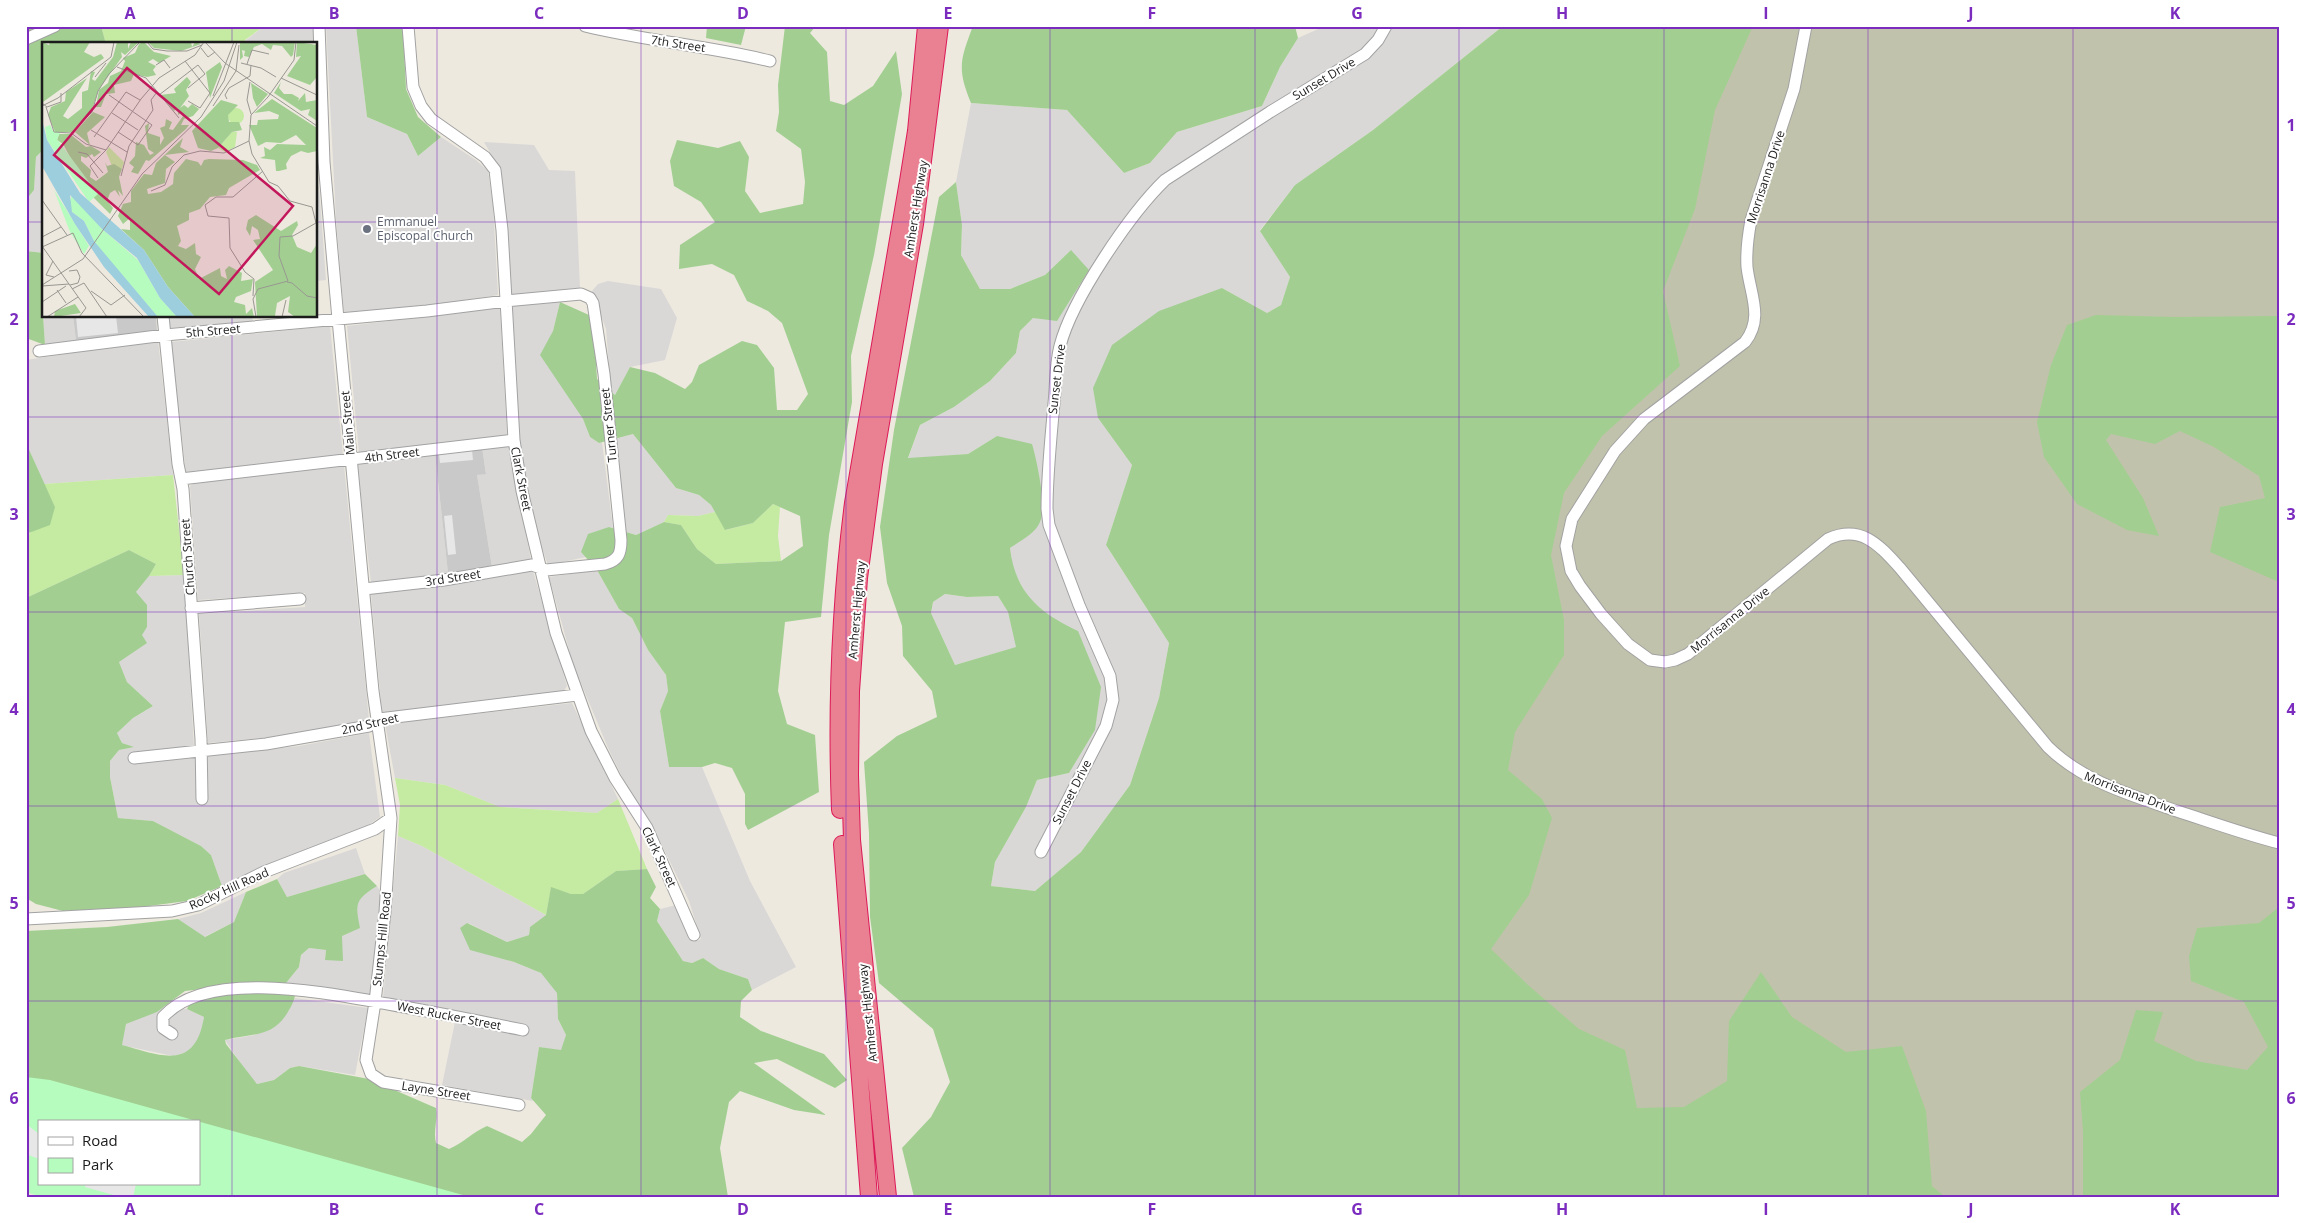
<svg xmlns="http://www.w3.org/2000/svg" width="2305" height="1223" font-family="'Open Sans',sans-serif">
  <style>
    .residential { fill: #d9d8d7 }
    .religious { fill: #c9c9c9 }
    .construction { fill: #c1c2ab }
    .grass { fill: #c4eba1 }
    .forest { fill: #a2cf91; fill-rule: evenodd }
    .park { fill: #b7fcbf; fill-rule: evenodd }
    .parking { fill: #e7e7e7 }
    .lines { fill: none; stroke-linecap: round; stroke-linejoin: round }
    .minor-casing { stroke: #a2a2a2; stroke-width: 13 }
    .highway-casing { stroke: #dd1a58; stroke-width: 18 }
    .minor { stroke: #fff; stroke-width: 11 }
    .highway { stroke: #ea8192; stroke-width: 16 }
    .grid { fill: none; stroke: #7b2cbf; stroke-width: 1; stroke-opacity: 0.55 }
    .worship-dot { fill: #6b7280; stroke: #fff; stroke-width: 2 }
    .labels { text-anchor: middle; stroke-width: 4; stroke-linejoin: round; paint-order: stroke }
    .street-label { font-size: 12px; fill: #1b1b1b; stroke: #fff }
    .worship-label { font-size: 12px; fill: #5b616d; stroke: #fff; text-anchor: start }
    .inset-road { fill: none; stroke: #999791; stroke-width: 1 }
    .view { fill: #c2185b; fill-opacity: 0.15; stroke: #c2185b; stroke-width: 2.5 }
    .inset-edge { fill: none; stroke: #1b1b1b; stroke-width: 2.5 }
    .neatline { fill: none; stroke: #7b2cbf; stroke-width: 2 }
    .grid-label { font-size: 16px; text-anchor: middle; font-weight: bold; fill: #7b2cbf }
  </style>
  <rect width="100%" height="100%" fill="#ede9df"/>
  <path class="residential" d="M264,26H313L314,44H246L245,41Z
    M326,26H356L367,117L407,134L418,156L441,137L476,160L488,171L493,205L498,295L437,304L344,314L336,219Z
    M1325,26H1503L1373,130L1295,185L1260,230L1290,277L1281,305L1267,313L1222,288L1098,418L1132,465L1106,545L1169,643L1159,698L1130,785L1081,852L1035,891L991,886L995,862L1026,807L1037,780L1069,773L1078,631L1058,622L1029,599L1013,570L1010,548L1034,531L997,436L968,454L908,459L920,425L954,407L990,381L1016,353L1020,331L1033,318L1071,250L1045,275L1010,289H980L961,255L962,225L956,182L971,103L1067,110L1124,173L1150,163L1177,132L1262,106L1280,67L1298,38Z
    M484,142L534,145L549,170L575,171L580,288L510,296L499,168Z
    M44,149V253L26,251V200L34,190L36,157Z
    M316,186H319L326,280L316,281Z
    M608,281L661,289L677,318L665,360L630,367L615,395L611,391L606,329L592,291L598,284Z
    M42,300H44V316H73L76,340L45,345Z
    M560,302L553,331L541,355L583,419L590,437L599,443L602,442L613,528L609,527L581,552L586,557L548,565L536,531L521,462L510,303Z
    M500,308L507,435L359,453L347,326Z
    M170,316H252L253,321L170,328Z
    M330,326L343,455L186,473L171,342Z
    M158,340L173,475L44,484L26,443V360Z
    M633,434L676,488L699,495L711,505L715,512L698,516L668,515L664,522L636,535L622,531L614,439Z
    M482,447H509L531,560L492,567L477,475L486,473Z
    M435,453L448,573L371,583L357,463Z
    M344,465L369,720L282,736L208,743L199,614L305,607V593L198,600L190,486L196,482Z
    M597,570L619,609L632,618L648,650L666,675L668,691L660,711L669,767H702L750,881L796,967L752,990L748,979L719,969L703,958L692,963L683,961L657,921L660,909L676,905L694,942L701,939L689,901L655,831L626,785L608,748L573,664L549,577Z
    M533,571L567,686L562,694L382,713L371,594Z
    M184,575L194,747L144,752L145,763L299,746L369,733L380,817L361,830L263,868L222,886L211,855L201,846L153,821L118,818L110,777V761L119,750L133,747L122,743L117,733L133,718L153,706L127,682L119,662L142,635L136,592L149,576Z
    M945,594L967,597L998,596L1008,612L1017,647L955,665L931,613L933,602Z
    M572,703L618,799L597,813L500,807L445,785L395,778L385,724Z
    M398,836L422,846L546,915L530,927L529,935L507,942L468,923L489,955L514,962L541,973L557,992L558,1019L566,1035L562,1051L539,1047L531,1098L533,1101L442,1085L455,1022L523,1035L529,1031L525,1025L383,998Z
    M356,848L365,874L287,897L277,879L284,873Z
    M377,886L381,892L370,995L286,983L299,967L301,955L309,948L326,950L325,960L342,936L361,896Z
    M246,892L234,922L204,937L178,919L201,913Z
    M295,998L368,1008L355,1075L299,1066L290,1068L274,1080L257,1084L247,1073L225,1040L255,1035L289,1010Z
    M163,1007L187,1009L204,1017L202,1030L195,1046L188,1052L173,1056L121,1045L126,1024Z"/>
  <path class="religious" d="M73,316H156L157,331L76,340Z
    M482,447L486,474L477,475L492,567L448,573L435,453Z"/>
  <path class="construction" d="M1709,26H2279V1197H1228Z"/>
  <path class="grass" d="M101,26H264L245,40L246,44H106Z
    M173,475L184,575L149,576L156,564L129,550L26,598V534H29L55,507L44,484Z
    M773,504L780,507L778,536L781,561L716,564L697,549L681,525L664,522L668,515L698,516L715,512L726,530L753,523Z
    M395,778L445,785L500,807L597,813L618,799L647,869L616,871L583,894H571L551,888L546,915L422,846L398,836L400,805Z"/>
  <path class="forest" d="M26,26H101L106,44H44V149L36,157L34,190L26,200Z
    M356,26H403L406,89L418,117L441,137L418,156L407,134L367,117Z
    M707,26H746L741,45L706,38Z
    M785,26H816L810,33L827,52L830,101L844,105L873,86L896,51L902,94L874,255L851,356L852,402L829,535L821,617L785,622L778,691L787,724L815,735L819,792L748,830L745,824V794L732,768L715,763L702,767H669L660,711L668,691L666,675L648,650L632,618L619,609L597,570L581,552L588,534L609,527L636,535L664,522L681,525L697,549L716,564L781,561L803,546L800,516L773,504L753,523L725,530L711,505L699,495L676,488L633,434L599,443L590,437L583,419L540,355L553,331L560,302L589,315L595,346L597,379L615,395L630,367L655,373L685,389L692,382L699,365L742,341L757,345L774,368L777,410H797L808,394L782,323L768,311L747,301L734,275L712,264L679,269L680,245L715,222L701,202L674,186L670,161L677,140L718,148L740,141L749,157L745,191L760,213L803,204L805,182L801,149L776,131L779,112L778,85Z
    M973,26H1295L1298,38L1280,67L1262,106L1177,132L1150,163L1124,173L1067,110L971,103C957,69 960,60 973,26Z
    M1503,26H1753L1715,110L1695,209L1663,291L1680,366L1602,436L1564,493L1551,555L1564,620V655L1515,732L1508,770L1542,799L1552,818L1529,895L1491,949L1528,985L1579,1029L1625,1050L1637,1108L1684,1107L1727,1081L1729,1021L1761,972L1792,1017L1846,1052L1902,1046L1926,1111L1932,1186L1945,1197H914L902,1148L931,1117L950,1082L933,1029L879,983L870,917L869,833L864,762L897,736L937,717L932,691L903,656L902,626L887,583L880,527L894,430L939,197L956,182L962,225L961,255L980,289H1010L1045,275L1071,250L1089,270L1057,321L1033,318L1020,331L1016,353L990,381L954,407L920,425L908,458L968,454L997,436L1032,444C1037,461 1047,507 1040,522C1035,534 1020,541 1010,548C1015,592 1039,613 1078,631L1101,687L1095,730L1069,773L1037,780L1026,807L995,862L991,886L1035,891L1081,852L1130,785L1159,698L1169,643L1106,545L1132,465L1098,418L1093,388L1112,345L1159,311L1222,288L1267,313L1281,305L1290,277L1260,231L1295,185L1373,130ZM945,594L967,597L998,596L1008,612L1016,647L955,665L931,613L933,602Z
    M26,251L44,253L42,300L45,345L26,338Z
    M2096,315L2175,317L2279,316V582L2210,552L2220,507L2265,498L2259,476L2214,447L2180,431L2155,444L2111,434L2106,440L2143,498L2159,536L2127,530L2077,504L2044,457L2037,422L2051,365L2067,325Z
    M26,443L55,507L50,525L26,534Z
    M129,550L156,564L149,576L136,592L147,605V627L142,635L147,643L119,662L127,682L153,706L133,718L117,733L122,743L134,747L119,750L110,761V777L118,818L153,821L201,846L211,855L222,886L187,901L141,907L63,911L36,904L26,898V598Z
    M647,869L656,887L650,898L660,909L657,921L683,961L692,963L703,958L719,969L748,979L752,990L741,1001L740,1017L761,1031L824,1054L847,1080L835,1088L777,1059L754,1063L826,1115L794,1110L740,1091L729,1102L720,1148L728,1197H232L199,1184V1122H39L26,1124V931L107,927L178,919L205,937L234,922L246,892L277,879L287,897L365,874L377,886C355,900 355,903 360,928L342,936L343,961L325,960L326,950L309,948L301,955L299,967L286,983L230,986L185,991L157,1012L126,1024L122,1045C162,1056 195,1071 204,1017L187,1009L190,1002L211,996L264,991L295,996C294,1001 292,1005 289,1010C274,1038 253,1033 225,1040L226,1044L257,1084L274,1080L290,1068L299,1066L369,1079L436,1108C438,1121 433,1130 436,1143L449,1149C463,1143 473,1132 487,1126L522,1142L531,1134L546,1115L531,1098L539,1047L561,1050L566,1035L558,1019L557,993L541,973L514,962L470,950L460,928L467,923L507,942L529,935L530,927L546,915L551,887L571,894H583L616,871Z
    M2279,907V1197H2083V1132L2080,1092L2120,1060L2136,1010L2163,1012L2154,1041L2196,1061L2247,1070L2268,1047L2244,1002L2191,981L2189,956L2197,928L2259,923Z"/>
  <path class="park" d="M26,1077L50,1080L470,1197H41L26,1192ZM39,1122H199V1184H39Z"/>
  <path class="parking" d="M76,316H116L118,333L78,337Z
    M472,450L473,460L440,463L439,454Z
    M452,515L456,554L448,555L444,516Z
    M26,1124L39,1134V1159L26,1154Z
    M85,1184H136L133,1197H121L85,1187Z"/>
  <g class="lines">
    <g class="minor-casing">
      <path id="minor" d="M319,26L324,162L338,319L373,691L391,818L385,912L375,1002L366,1060L371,1074L383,1082L519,1105
        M408,26L413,87L421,106L431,119L485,157L495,170L502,230L514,440L522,491L556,633L591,731L615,778L647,828L694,935
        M585,26C646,41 709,46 770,61
        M1806,26L1794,89L1751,220C1748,236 1746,251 1747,267C1750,294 1764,318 1745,342L1644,419L1615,451L1572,519L1566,546L1571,571L1580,586L1601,614L1628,644L1650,660L1665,662L1675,660L1688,654L1828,539C1861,524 1879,545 1900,568L2048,747C2084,782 2131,795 2177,811C2211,822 2244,834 2279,843
        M26,39L55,26
        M163,316L178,464L183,489L201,739L202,799
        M39,351L165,335L427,311L506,301L581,294L590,298L593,303L604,374L621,540C621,553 619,560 605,564L546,570L532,565L444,580L364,589
        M181,479L514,440
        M191,608L300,599
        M134,758L266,744L369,726L379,719L577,695
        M1041,852L1106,726L1113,700L1110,676L1079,605L1049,525L1047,509C1047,474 1051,438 1054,403C1056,384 1055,365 1060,346C1072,299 1130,214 1165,180L1270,112L1365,54L1378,40L1386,26
        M26,919L172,911L198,905L264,872L375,829L391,818
        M172,1034L163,1028V1017C207,967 331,994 388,1004C433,1012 478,1021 523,1030"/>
    </g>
    <g class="highway-casing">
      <path id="highway" d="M840,810C836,707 840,605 853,503L908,181L916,131L926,26
        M842,844L869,1197
        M888,1197L852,840L850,775L851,691L859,578L874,464L915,224L940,26"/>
    </g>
    <use href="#minor" class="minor"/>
    <use href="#highway" class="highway"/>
  </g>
  <path class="grid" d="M232,26V44M437,26V1197M641,26V1197M846,26V1197M1050,26V1197M1255,26V1197M1459,26V1197M1664,26V1197M1868,26V1197M2073,26V1197M26,222H44M316,222H2279M232,316V1197M26,417H2279M26,612H2279M26,806H2279M26,1001H2279"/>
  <circle class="worship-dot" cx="367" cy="229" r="5"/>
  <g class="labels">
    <g class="street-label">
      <text transform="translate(678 44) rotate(9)" y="4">7th Street</text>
      <text transform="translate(1324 79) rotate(-31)" y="4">Sunset Drive</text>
      <text transform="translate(1766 177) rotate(-72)" y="4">Morrisanna Drive</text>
      <text transform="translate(916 209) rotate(-81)" y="4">Amherst Highway</text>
      <text transform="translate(213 331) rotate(-5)" y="4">5th Street</text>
      <text transform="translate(1057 379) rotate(-83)" y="4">Sunset Drive</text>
      <text transform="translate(348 423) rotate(-95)" y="4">Main Street</text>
      <text transform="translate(609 425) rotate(-96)" y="4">Turner Street</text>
      <text transform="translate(392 455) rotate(-7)" y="4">4th Street</text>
      <text transform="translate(521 479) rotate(79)" y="4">Clark Street</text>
      <text transform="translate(188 557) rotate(-94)" y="4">Church Street</text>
      <text transform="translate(453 578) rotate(-9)" y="4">3rd Street</text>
      <text transform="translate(857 610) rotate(-85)" y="4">Amherst Highway</text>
      <text transform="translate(1730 620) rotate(-39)" y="4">Morrisanna Drive</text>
      <text transform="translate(370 724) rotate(-13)" y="4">2nd Street</text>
      <text transform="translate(1072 792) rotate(-63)" y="4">Sunset Drive</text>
      <text transform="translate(2130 793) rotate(21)" y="4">Morrisanna Drive</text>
      <text transform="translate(659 857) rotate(65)" y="4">Clark Street</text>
      <text transform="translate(229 889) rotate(-24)" y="4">Rocky Hill Road</text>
      <text transform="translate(382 939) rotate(-84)" y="4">Stumps Hill Road</text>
      <text transform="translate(868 1013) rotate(-96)" y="4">Amherst Highway</text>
      <text transform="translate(449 1016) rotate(11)" y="4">West Rucker Street</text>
      <text transform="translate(436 1091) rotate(9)" y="4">Layne Street</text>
    </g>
    <g class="worship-label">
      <text x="377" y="226">Emmanuel<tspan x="377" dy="14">Episcopal Church</tspan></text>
    </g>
  </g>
  <g transform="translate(42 42)">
    <rect width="275" height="275" fill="#ede9df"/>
    <path d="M186 74a8 8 0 1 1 16 0a8 8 0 1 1-16 0ZM190,90H195L193,105L183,110L176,106ZM67,105L82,120L80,127L70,124L64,110Z" fill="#c4eba1"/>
    <path d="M0,0L7,3L8,0H48L42,10L52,15L59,12L62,16L1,60ZM75,0H86V7L89,0H97L83,13L79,10L80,15L57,47L49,70L31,90H13L6,73L9,65L23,59L24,50L45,36L21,74L26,77L40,66V50L46,48L49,29L53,30L50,37L53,39L71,15ZM102,0L112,10L129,14L117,21L111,17L106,20L114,24L111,28L114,33L105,35L92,32L89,39L72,43L73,51L64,52L59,65H54L57,48L66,41L68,34L79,29L83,19L81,16L93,11L97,2ZM106,0H149L150,5L153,0L159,2L139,9L112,6ZM198,0H253L251,13L249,15L240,4L231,3L229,8L220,2L212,5L207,15L202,14L203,9L200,8L201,15L198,18ZM255,0L275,3V35L268,43L245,34L259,14L254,15ZM178,20L180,25L168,56L164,30ZM145,35L149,40L144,48L147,54L138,66L142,63L146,66L150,62L157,67L151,74L142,77L139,83H147L144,87L107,119L104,118L96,132L89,130L92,125L87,121L93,114L94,100L102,103L108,113L112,111L106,107L103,84L107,81L106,91L118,95V103L122,96L118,86L123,84L124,77L130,80L127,87L131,88L141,74L139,71L136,73V66L132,69L118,53L134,51L132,47ZM239,40L237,46L242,52H250L257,56L256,59L263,51L264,60L275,58V79L266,73L268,67L259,69L232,51ZM209,41L226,52L215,65L211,56ZM230,57L275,86V109L266,111L259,109L249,114L244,122L245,127L237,129H234L233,118L218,116L223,114L222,105L228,108L235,102L264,103L254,93L239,101L224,100L216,104L207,83H215L216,78L236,77L237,73L227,69L212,71ZM179,58L196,63L186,73L187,80H197L200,88L190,90L176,106L169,109L156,106L150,89ZM51,70L63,75L45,91L48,103L33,90ZM17,92H28L44,105L49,104L59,110L52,115L50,112L44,116L39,114V119L49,128L48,135L54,139L66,130L63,120L65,124L72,122L80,127L77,135L81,154L76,148L78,155L73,148L68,151L65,159L71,166L68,172L48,152L21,102L15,98ZM141,96L138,105L147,110L123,113L133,120L124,127L123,141L105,147L106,152L119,150L131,142L132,131L144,117L156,120L159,124L162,118L167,117L201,118L215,123L218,128L187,146L184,153L168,155L158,167L147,171V178L135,184L139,199L136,204L144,207L153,201L154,212L159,215L153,227L157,237L178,226L179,234L185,237L183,228L187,224L200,231L199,239L211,237L209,249L194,255L192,260L203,263L204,272L210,266L212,275H153L126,245L102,208L79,187L88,188V176L81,182L76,174L81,162L89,160V149L102,132L110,133L114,121ZM214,173L239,189L255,179L256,183L250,193L255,205L269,211L275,202V275H253L246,270L248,254L235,261L233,274L215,275L213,240L231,228L211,198L218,197L216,188L210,184L208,194L204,187L206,178ZM33,262L39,271L12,275L13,269Z" fill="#a2cf91"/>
    <path d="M8,83L11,89L18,91L15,97L56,152L47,160L5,98L3,85ZM12,148L47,204L42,212L28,190ZM30,153L60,187L96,218L118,256L135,275H116L79,233L52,199L42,179L30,170L27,161Z" fill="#b7fcbf"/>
    <path d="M0,77L5,98L38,151L102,208L126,245L153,275H135L118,256L95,216L60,187L28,153L30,170L42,179L52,199L116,275H107L62,225L33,182L0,124Z" fill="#9ccede"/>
    <path class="inset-road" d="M105,0L111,7L125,9H145L160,3M163,0L183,21M159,6L166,15L173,10M143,19L168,51L158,66L146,59M183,21L275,84M199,21L219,26L234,35M205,22L210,8L227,12M114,23L122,18L128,26M75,25L104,36L137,76M53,35L64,21M239,36L275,53M208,40L205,58L209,72M67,53L110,83L96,103L76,90M117,53L156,23L163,32L146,46M171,54L192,0M185,57L183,53L187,46L208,34L209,23M0,61L5,65L19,60V51M0,64L16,56L69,15L72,0M171,64L194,29L197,3M4,65L12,90L29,91L44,102L64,108M70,71L96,88M49,88L85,110M29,91L50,70L56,49L67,32L98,0M52,95L84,50L98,58M36,110L45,112L61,131M79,134L87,104L111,68L109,58L115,50M56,136L48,124L64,108L99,57L117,36L153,13L162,0M109,149L123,143L130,125L142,113L158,109L182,111L207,99M0,158L25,193M0,195L19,185M0,204L44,266L37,275M0,205L31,191L40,211L102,275M11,219L4,233L12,235M27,229L35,228L38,235L36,241L28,243M245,240L250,241L265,254L275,256M0,243L41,217L100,132L159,75L182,39L195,0M0,244L27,242M30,247L42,241L65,275M15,248L24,261M49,249L69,263L83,253M211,254L212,237L203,230L188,206L187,176L166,174L163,163L174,155H191L221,129M0,260L24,244M5,275L36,255M214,275L211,257L216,247L246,239L237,214L238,195L251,194L274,181L270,165L248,159L236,144L227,140L210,112L207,99L209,73L226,55L252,18L254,0M240,275L244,258"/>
    <path class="view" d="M85,26L251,164L177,252L12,113Z"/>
    <rect width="275" height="275" class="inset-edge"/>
  </g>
  <rect width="2305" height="1223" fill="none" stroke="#ffffff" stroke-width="55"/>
  <rect x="38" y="1120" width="162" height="65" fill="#ffffff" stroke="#a4a4a4"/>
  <rect x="48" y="1137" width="25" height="8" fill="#ffffff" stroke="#a4a4a4"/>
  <text x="82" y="1146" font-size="15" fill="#1b1b1b">Road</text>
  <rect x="48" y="1158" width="25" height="15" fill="#b7fcbf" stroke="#a4a4a4"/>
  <text x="82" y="1170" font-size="15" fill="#1b1b1b">Park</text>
  <rect x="28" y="28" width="2250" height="1168" class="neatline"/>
  <g class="grid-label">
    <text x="130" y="19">A</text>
    <text x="334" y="19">B</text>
    <text x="539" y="19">C</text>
    <text x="743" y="19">D</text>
    <text x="948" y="19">E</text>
    <text x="1152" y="19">F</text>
    <text x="1357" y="19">G</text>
    <text x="1562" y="19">H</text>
    <text x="1766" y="19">I</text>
    <text x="1971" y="19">J</text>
    <text x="2175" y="19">K</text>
    <text x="14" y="131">1</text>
    <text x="2291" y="131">1</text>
    <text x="14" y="325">2</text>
    <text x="2291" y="325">2</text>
    <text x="14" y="520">3</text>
    <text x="2291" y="520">3</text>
    <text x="14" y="715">4</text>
    <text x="2291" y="715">4</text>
    <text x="14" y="909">5</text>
    <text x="2291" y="909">5</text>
    <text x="14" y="1104">6</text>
    <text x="2291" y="1104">6</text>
    <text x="130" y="1215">A</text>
    <text x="334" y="1215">B</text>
    <text x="539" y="1215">C</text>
    <text x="743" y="1215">D</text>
    <text x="948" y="1215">E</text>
    <text x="1152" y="1215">F</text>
    <text x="1357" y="1215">G</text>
    <text x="1562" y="1215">H</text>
    <text x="1766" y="1215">I</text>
    <text x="1971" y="1215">J</text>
    <text x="2175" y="1215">K</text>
  </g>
</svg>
